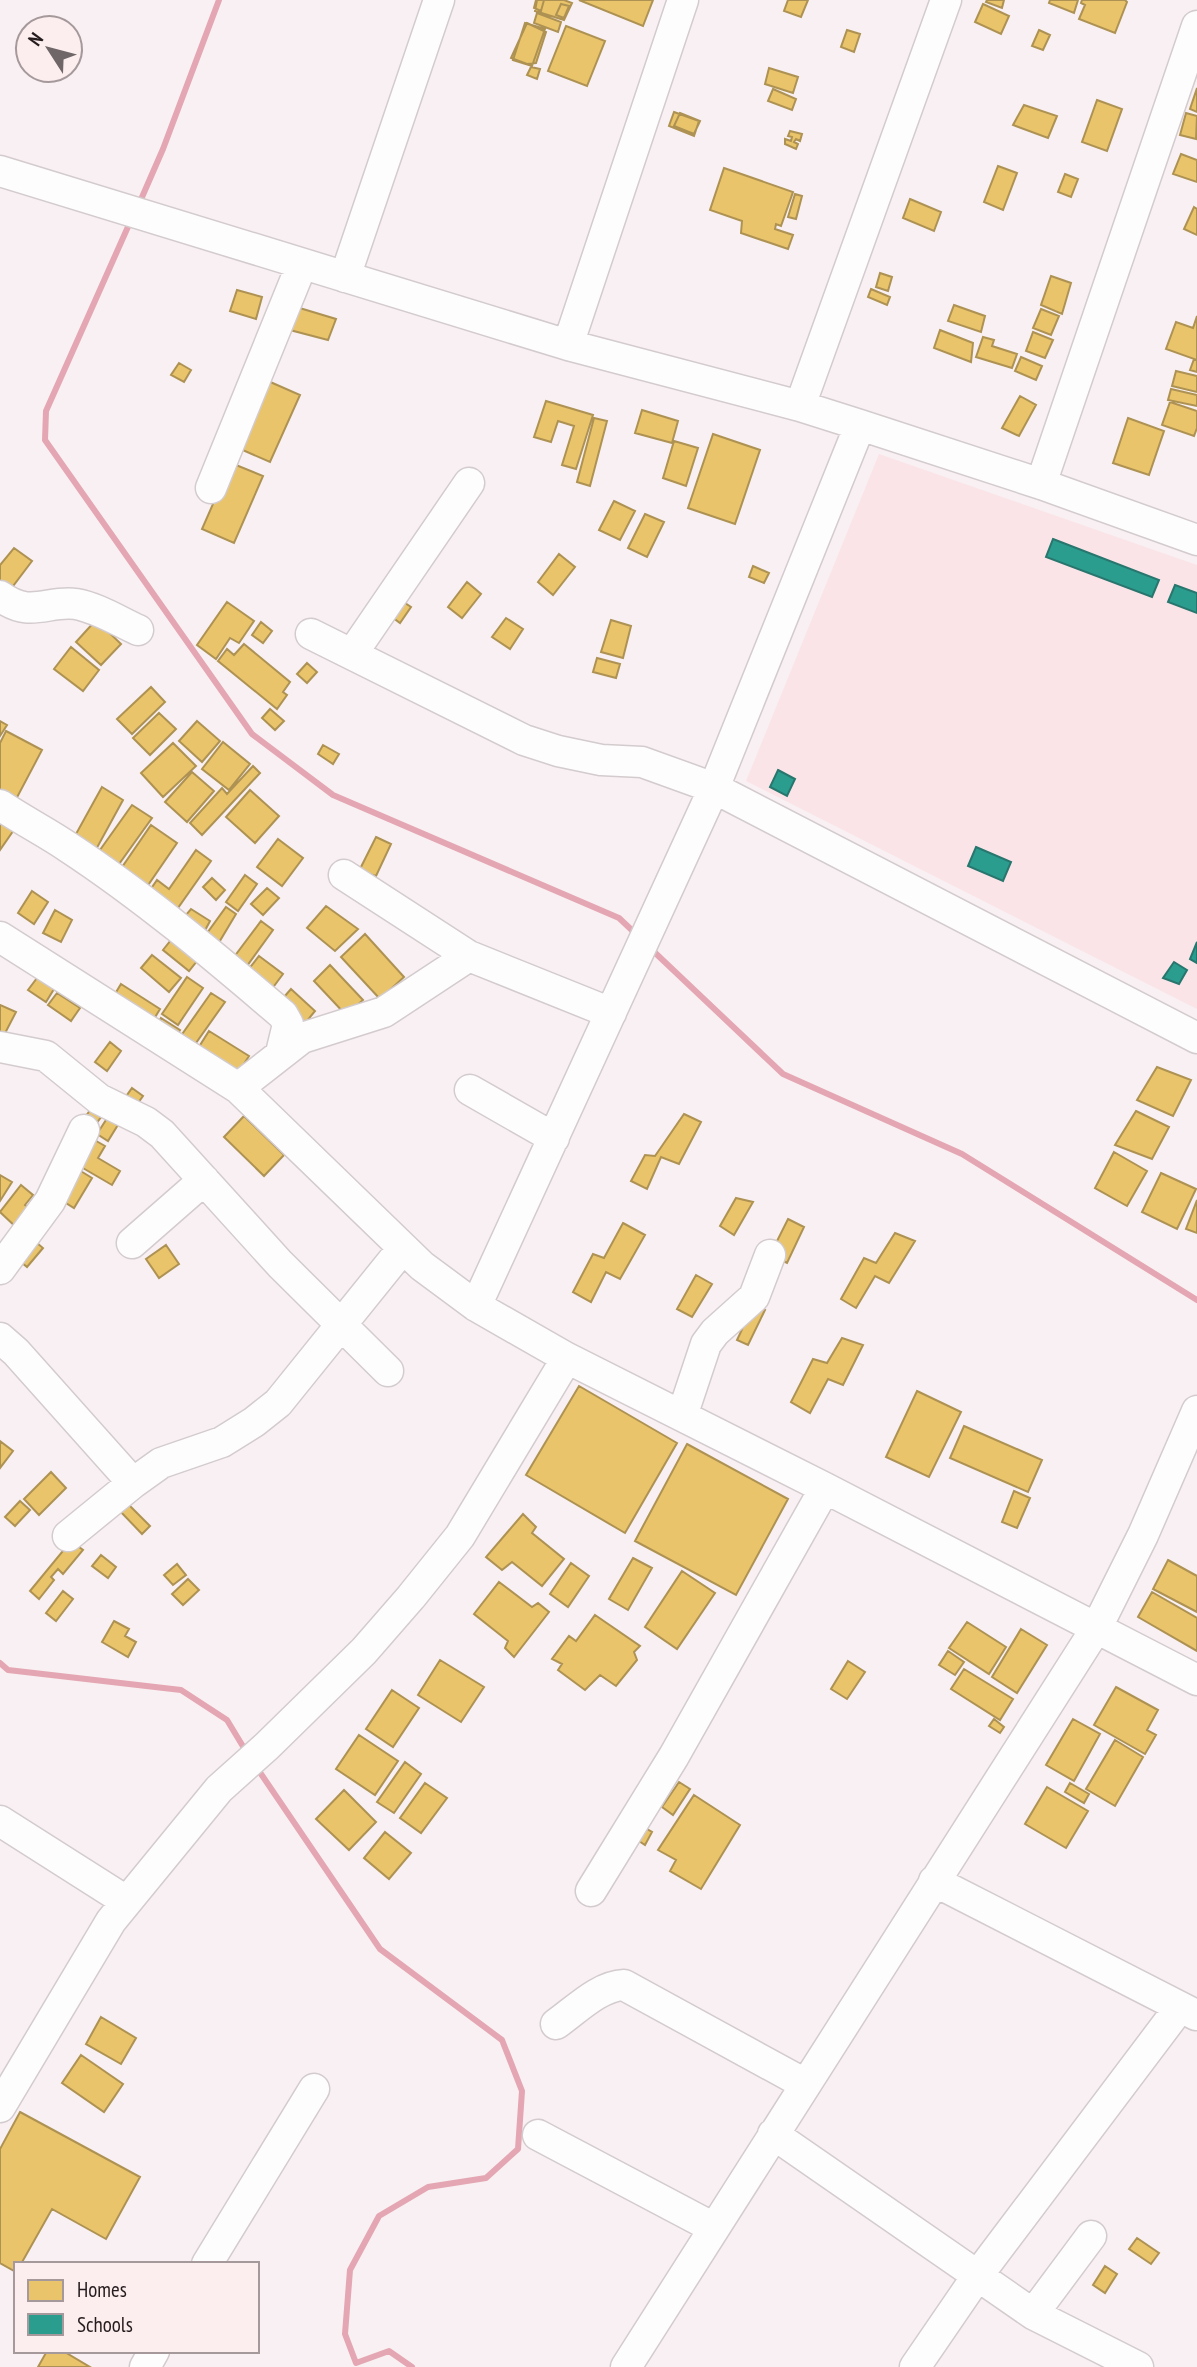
<svg xmlns="http://www.w3.org/2000/svg" width="1197" height="2367" font-family="'PT Sans Narrow',sans-serif">
  <style>
    .built { fill: #fae4e8 }
    .homes { fill: #e9c46a; stroke: #ae9253; stroke-width: 2 }
    .schools { fill: #2a9d8f; stroke: #28766d; stroke-width: 2 }
    .lines { fill: none; stroke-linecap: round; stroke-linejoin: round }
    .stream { stroke: #e4a6b2; stroke-width: 6 }
    .minor-casing { stroke: #d3cbcd; stroke-width: 33 }
    .minor { stroke: #fefdfd; stroke-width: 30 }
  </style>
  <rect width="100%" height="100%" fill="#f8f0f2"/>
  <path class="built" d="M879,454L1197,565V1009L746,781Z"/>
  <path class="homes" d="M536,0H544L541,11L534,8Z
    M537,0H564L572,3L564,20L535,11Z
    M579,0H653L643,26Z
    M788,0H808L801,17L784,11Z
    M987,0H1004L1002,8L986,2Z
    M1050,0H1078L1074,13L1049,3Z
    M1082,0H1125L1127,2L1115,33L1079,19L1085,5L1081,3Z
    M561,4L569,6L564,18L556,15Z
    M983,4L1009,16L1001,34L975,22Z
    M537,13L561,22L558,32L534,23Z
    M525,23L545,29L532,66L513,60Z
    M527,23L546,32L536,63L527,64L511,58Z
    M566,26L605,41L587,86L548,71Z
    M847,30L860,34L854,52L841,47Z
    M1039,30L1050,35L1043,50L1032,46Z
    M531,67L540,69L537,79L527,75Z
    M769,68L798,77L793,93L765,84Z
    M1197,88V112L1190,109Z
    M773,89L796,99L792,110L768,101Z
    M1097,100L1122,109L1107,151L1082,142Z
    M1024,105L1057,116L1048,138L1013,125Z
    M674,112L699,121L694,136L669,126Z
    M680,113L700,121L694,134L674,126Z
    M1186,113L1197,116L1196,139L1180,135Z
    M790,131L802,134L800,141L796,139L794,142L798,144L796,149L785,144V139L791,141L792,137L788,136Z
    M1181,154L1197,160V182L1173,174Z
    M998,166L1017,173L1003,210L984,202Z
    M724,168L793,192L781,226L776,224L775,229L793,235L788,249L741,233L742,221L710,210Z
    M1065,174L1078,179L1071,197L1058,192Z
    M795,194L802,196L796,219L788,217Z
    M910,199L941,212L934,231L903,218Z
    M1194,207L1197,209V235L1184,229Z
    M880,273L892,277L888,291L876,287Z
    M1051,276L1071,283L1062,314L1041,305Z
    M871,289L890,297L887,305L868,297Z
    M237,290L262,297L256,319L230,311Z
    M954,305L985,316L981,332L948,321Z
    M293,306L336,319L328,340L286,329Z
    M1041,309L1059,316L1051,335L1033,328Z
    M1197,316V360L1166,349L1176,322L1193,328Z
    M940,330L973,343L971,362L934,348Z
    M1033,332L1053,340L1045,358L1026,351Z
    M983,337L994,340L992,346L1017,354L1012,368L976,357Z
    M1021,357L1042,366L1036,380L1015,371Z
    M1194,359L1197,360V372L1190,370Z
    M179,363L191,370L184,382L171,375Z
    M1176,371L1197,376V392L1172,386Z
    M268,381L300,395L270,462L238,448Z
    M1171,389L1197,395V406L1168,400Z
    M1020,396L1036,405L1019,436L1002,428Z
    M546,401L593,415L576,469L562,465L574,426L558,421L551,442L534,437Z
    M1170,402L1197,411V428L1194,436L1162,425Z
    M642,410L678,421L672,443L635,433Z
    M594,418L607,421L590,486L577,482Z
    M1128,418L1164,431L1149,475L1113,463Z
    M713,434L760,450L735,524L688,508Z
    M674,441L698,448L686,486L663,478Z
    M231,463L263,476L234,543L202,529Z
    M614,501L635,511L620,540L599,530Z
    M645,514L664,522L647,557L628,548Z
    M14,548L32,561L7,594L0,589V565Z
    M559,554L575,567L553,595L538,582Z
    M753,566L769,573L764,583L749,577Z
    M467,582L481,594L462,618L448,607Z
    M399,599L411,607L400,623L388,614Z
    M227,602L254,621L239,643L230,638L216,659L197,645Z
    M506,618L523,629L510,649L492,637Z
    M96,620L121,644L101,665L76,642Z
    M611,620L631,626L623,658L601,652Z
    M261,622L272,631L263,643L252,635Z
    M244,644L290,682L283,692L287,695L277,709L218,661L227,649L234,655Z
    M71,647L99,670L83,691L54,669Z
    M597,658L620,664L616,678L593,672Z
    M307,663L317,672L307,683L297,674Z
    M151,687L165,702L132,734L117,719Z
    M270,709L284,721L275,730L262,718Z
    M159,713L176,729L150,755L133,738Z
    M0,721L7,725L0,736Z
    M197,721L220,741L202,762L179,741Z
    M6,731L42,750L13,805L0,798V743Z
    M223,742L250,764L229,790L202,769Z
    M173,743L196,766L163,797L141,773Z
    M323,745L339,754L333,764L318,754Z
    M253,766L260,773L202,835L190,823L222,788L227,794Z
    M192,772L214,791L187,822L165,802Z
    M102,787L123,800L93,855L71,843Z
    M250,790L279,816L255,843L226,817Z
    M132,805L152,818L114,871L95,857Z
    M0,812L18,824L0,850Z
    M151,825L177,843L144,891L118,873Z
    M376,837L391,844L376,876L359,871Z
    M278,839L303,858L282,886L257,867Z
    M196,850L211,861L173,915L146,896L157,880L169,889Z
    M245,875L257,884L238,911L226,902Z
    M212,878L225,890L216,900L203,887Z
    M267,888L279,898L263,915L251,904Z
    M32,891L48,902L34,924L18,913Z
    M326,906L358,929L335,951L307,928Z
    M226,907L236,914L218,944L205,936Z
    M191,909L210,921L201,938L180,922Z
    M55,910L72,920L61,942L43,933Z
    M261,921L273,930L244,970L231,961Z
    M365,934L404,977L380,999L341,957Z
    M175,935L201,956L189,971L163,950Z
    M152,955L181,978L169,992L141,968Z
    M259,956L283,974L268,994L244,975Z
    M330,965L363,1000L346,1015L314,981Z
    M187,977L203,988L178,1025L162,1014Z
    M37,978L54,989L46,1002L28,990Z
    M121,984L160,1009L151,1024L112,999Z
    M291,989L315,1011L302,1027L277,1005Z
    M57,993L80,1008L71,1021L48,1005Z
    M211,993L225,1002L191,1050L178,1040Z
    M0,1005L16,1012L1,1041H0Z
    M161,1018L180,1030L175,1038L156,1026Z
    M209,1031L249,1056L237,1075L197,1050Z
    M110,1042L121,1051L107,1071L95,1062Z
    M1157,1067L1191,1080L1173,1116L1137,1100Z
    M132,1088L143,1096L133,1110L122,1102Z
    M94,1105L105,1112L92,1129L82,1121Z
    M113,1109L124,1115L108,1141L97,1134Z
    M1136,1111L1169,1127L1152,1159L1115,1145Z
    M684,1114L701,1122L679,1164L661,1157L647,1189L631,1181L645,1155L655,1156Z
    M244,1116L284,1155L264,1176L224,1137Z
    M91,1138L105,1146L98,1158L120,1171L112,1185L76,1164Z
    M1114,1152L1147,1171L1127,1206L1095,1188Z
    M79,1170L92,1178L74,1208L61,1200Z
    M1161,1173L1196,1189L1177,1229L1142,1212Z
    M0,1175L12,1182L0,1201Z
    M21,1185L33,1195L25,1205L33,1211L18,1229L0,1212Z
    M736,1198L753,1202L734,1235L720,1226Z
    M1197,1200V1233L1186,1229Z
    M788,1219L804,1227L787,1263L770,1255Z
    M623,1223L645,1235L620,1279L606,1272L591,1302L573,1292L593,1254L604,1258Z
    M895,1233L915,1241L889,1283L875,1276L856,1308L841,1299L864,1258L876,1263Z
    M31,1238L43,1248L27,1267L15,1257Z
    M166,1245L179,1264L159,1278L146,1259Z
    M696,1275L712,1284L692,1317L677,1309Z
    M754,1304L765,1310L748,1345L737,1340Z
    M842,1338L863,1345L843,1385L828,1379L810,1413L791,1402L813,1359L827,1363Z
    M579,1386L677,1443L625,1533L526,1475Z
    M917,1391L961,1412L929,1477L886,1457Z
    M964,1426L1042,1460L1028,1492L950,1458Z
    M0,1441L13,1451L0,1468Z
    M687,1444L788,1499L736,1595L635,1541Z
    M51,1472L66,1488L39,1515L24,1499Z
    M1014,1491L1030,1498L1017,1528L1002,1522Z
    M20,1501L30,1510L15,1526L5,1517Z
    M127,1503L150,1526L142,1534L119,1510Z
    M523,1514L536,1527L532,1533L564,1559L542,1586L512,1562L502,1570L486,1557Z
    M71,1541L83,1550L63,1574L58,1569L51,1577L54,1580L39,1599L30,1591Z
    M101,1555L116,1567L108,1578L92,1566Z
    M633,1558L652,1568L628,1610L609,1599Z
    M1168,1560L1197,1576V1612L1153,1589Z
    M571,1563L589,1576L568,1607L550,1594Z
    M177,1564L186,1575L173,1585L164,1575Z
    M682,1571L715,1593L677,1649L645,1627Z
    M188,1579L199,1590L183,1605L172,1594Z
    M499,1582L532,1607L538,1603L549,1612L514,1657L505,1648L508,1641L474,1614Z
    M63,1591L73,1599L56,1621L46,1613Z
    M1152,1592L1197,1618V1651L1138,1617Z
    M595,1615L640,1646L634,1652L637,1660L616,1686L600,1675L585,1690L558,1670L562,1664L552,1659L569,1636L576,1641Z
    M114,1621L129,1629L125,1636L136,1642L128,1657L102,1642Z
    M967,1622L1006,1647L989,1674L949,1648Z
    M1021,1629L1047,1645L1017,1693L992,1677Z
    M948,1651L964,1662L955,1675L939,1665Z
    M440,1660L484,1687L461,1722L418,1695Z
    M848,1661L865,1672L847,1699L831,1689Z
    M964,1669L1013,1699L1000,1720L951,1689Z
    M1116,1687L1158,1710L1147,1730L1156,1735L1145,1754L1094,1725Z
    M392,1690L419,1708L393,1747L366,1729Z
    M994,1719L1004,1727L1000,1733L989,1726Z
    M1073,1719L1100,1734L1074,1781L1046,1765Z
    M359,1735L398,1761L375,1795L336,1769Z
    M1115,1740L1143,1757L1115,1806L1086,1789Z
    M405,1762L421,1774L394,1813L377,1802Z
    M679,1782L690,1789L673,1815L662,1807Z
    M425,1783L447,1798L421,1833L400,1818Z
    M1070,1783L1089,1794L1084,1803L1065,1792Z
    M1047,1787L1088,1811L1066,1848L1025,1824Z
    M344,1790L376,1822L349,1850L316,1819Z
    M694,1795L740,1825L701,1889L670,1871L676,1860L658,1850Z
    M640,1825L652,1832L645,1845L633,1837Z
    M385,1832L411,1853L389,1879L364,1858Z
    M101,2017L136,2038L121,2064L86,2044Z
    M81,2055L123,2084L104,2112L62,2083Z
    M20,2112L140,2177L106,2239L52,2209L21,2264H16V2272L0,2263V2149Z
    M1137,2238L1159,2253L1151,2264L1129,2249Z
    M1105,2266L1117,2274L1105,2293L1093,2285Z
    M47,2351H63L90,2367H38Z"/>
  <path class="schools" d="M1053,539L1159,580L1152,597L1046,557Z
    M1175,585L1197,593V613L1168,602Z
    M778,770L795,779L787,796L770,787Z
    M976,847L1011,862L1003,881L968,866Z
    M1197,942V963L1190,959Z
    M1174,962L1187,970L1179,984L1163,978Z"/>
  <g class="lines">
    <path class="stream" d="M139,204L163,149L219,0
      M131,220L46,411L45,440L252,734L333,795L619,918L637,935
      M650,948L783,1074L962,1154L1197,1300
      M0,1663L8,1670L181,1690L227,1720L247,1753
      M257,1768L380,1949L502,2040L522,2091L518,2149L486,2178L428,2187L379,2216L350,2270L345,2334L356,2363L389,2351L412,2367"/>
    <g class="minor-casing">
      <path id="minor" d="M0,171L568,345L800,406L860,425L1041,484L1197,540
        M345,277L439,0
        M568,345L683,0
        M800,406L946,0
        M1041,484L1197,26
        M211,488L302,264
        M0,596C31,619 47,600 76,604C98,608 118,621 138,630
        M311,634L524,740L558,751L601,760L642,762L714,788L1197,1038
        M352,654L469,483
        M0,805C22,820 46,832 68,847C144,897 214,956 283,1015L288,1024L281,1053
        M344,875L469,956L611,1013
        M0,937L238,1088L422,1266L476,1306L567,1358L825,1488L1197,1680
        M0,1047L46,1056L99,1099L146,1122L162,1134L280,1264L388,1371
        M238,1088L302,1038L384,1012L469,956
        M470,1090L554,1138
        M132,1243L204,1180
        M0,1269L50,1201L84,1130
        M476,1306L714,788L860,425
        M0,1338L16,1352L133,1483
        M682,1416L706,1344L715,1332L754,1297L770,1255
        M68,1536L133,1483L161,1463L222,1442L254,1422L278,1403L403,1248
        M0,1821L126,1901
        M934,1881L1196,2015
        M591,1891L674,1756L825,1488
        M556,2024C576,2010 599,1986 624,1985L805,2084
        M0,2107L111,1921L219,1789L267,1746L364,1651L411,1597L460,1536L567,1358
        M773,2134L1033,2314L1138,2367
        M538,2135L714,2228
        M207,2264L314,2089
        M1033,2314L1091,2236
        M145,2367L154,2351
        M626,2367L1097,1627L1143,1535L1197,1411
        M915,2367L978,2275L1180,2007"/>
    </g>
    <use href="#minor" class="minor"/>
  </g>
  <rect x="14" y="2262" width="245" height="91" fill="#fcedef" stroke="#a6999b" stroke-width="2"/>
  <rect x="28" y="2280" width="35" height="21" fill="#e9c46a" stroke="#a6999b" stroke-width="2"/>
  <text x="77" y="2297" font-size="21" fill="#251c1d">Homes</text>
  <rect x="28" y="2314" width="35" height="21" fill="#2a9d8f" stroke="#a6999b" stroke-width="2"/>
  <text x="77" y="2332" font-size="21" fill="#251c1d">Schools</text>
  <g transform="translate(49 49) rotate(306)"><circle r="33" fill="#fcedef" stroke="#a6999b" stroke-width="2"/>
  <path d="M0-5L12 26L0 18L-12 26Z" fill="#6f6668"/>
  <text y="-10" font-size="19" font-weight="bold" text-anchor="middle" fill="#251c1d">N</text>
  </g>
</svg>
